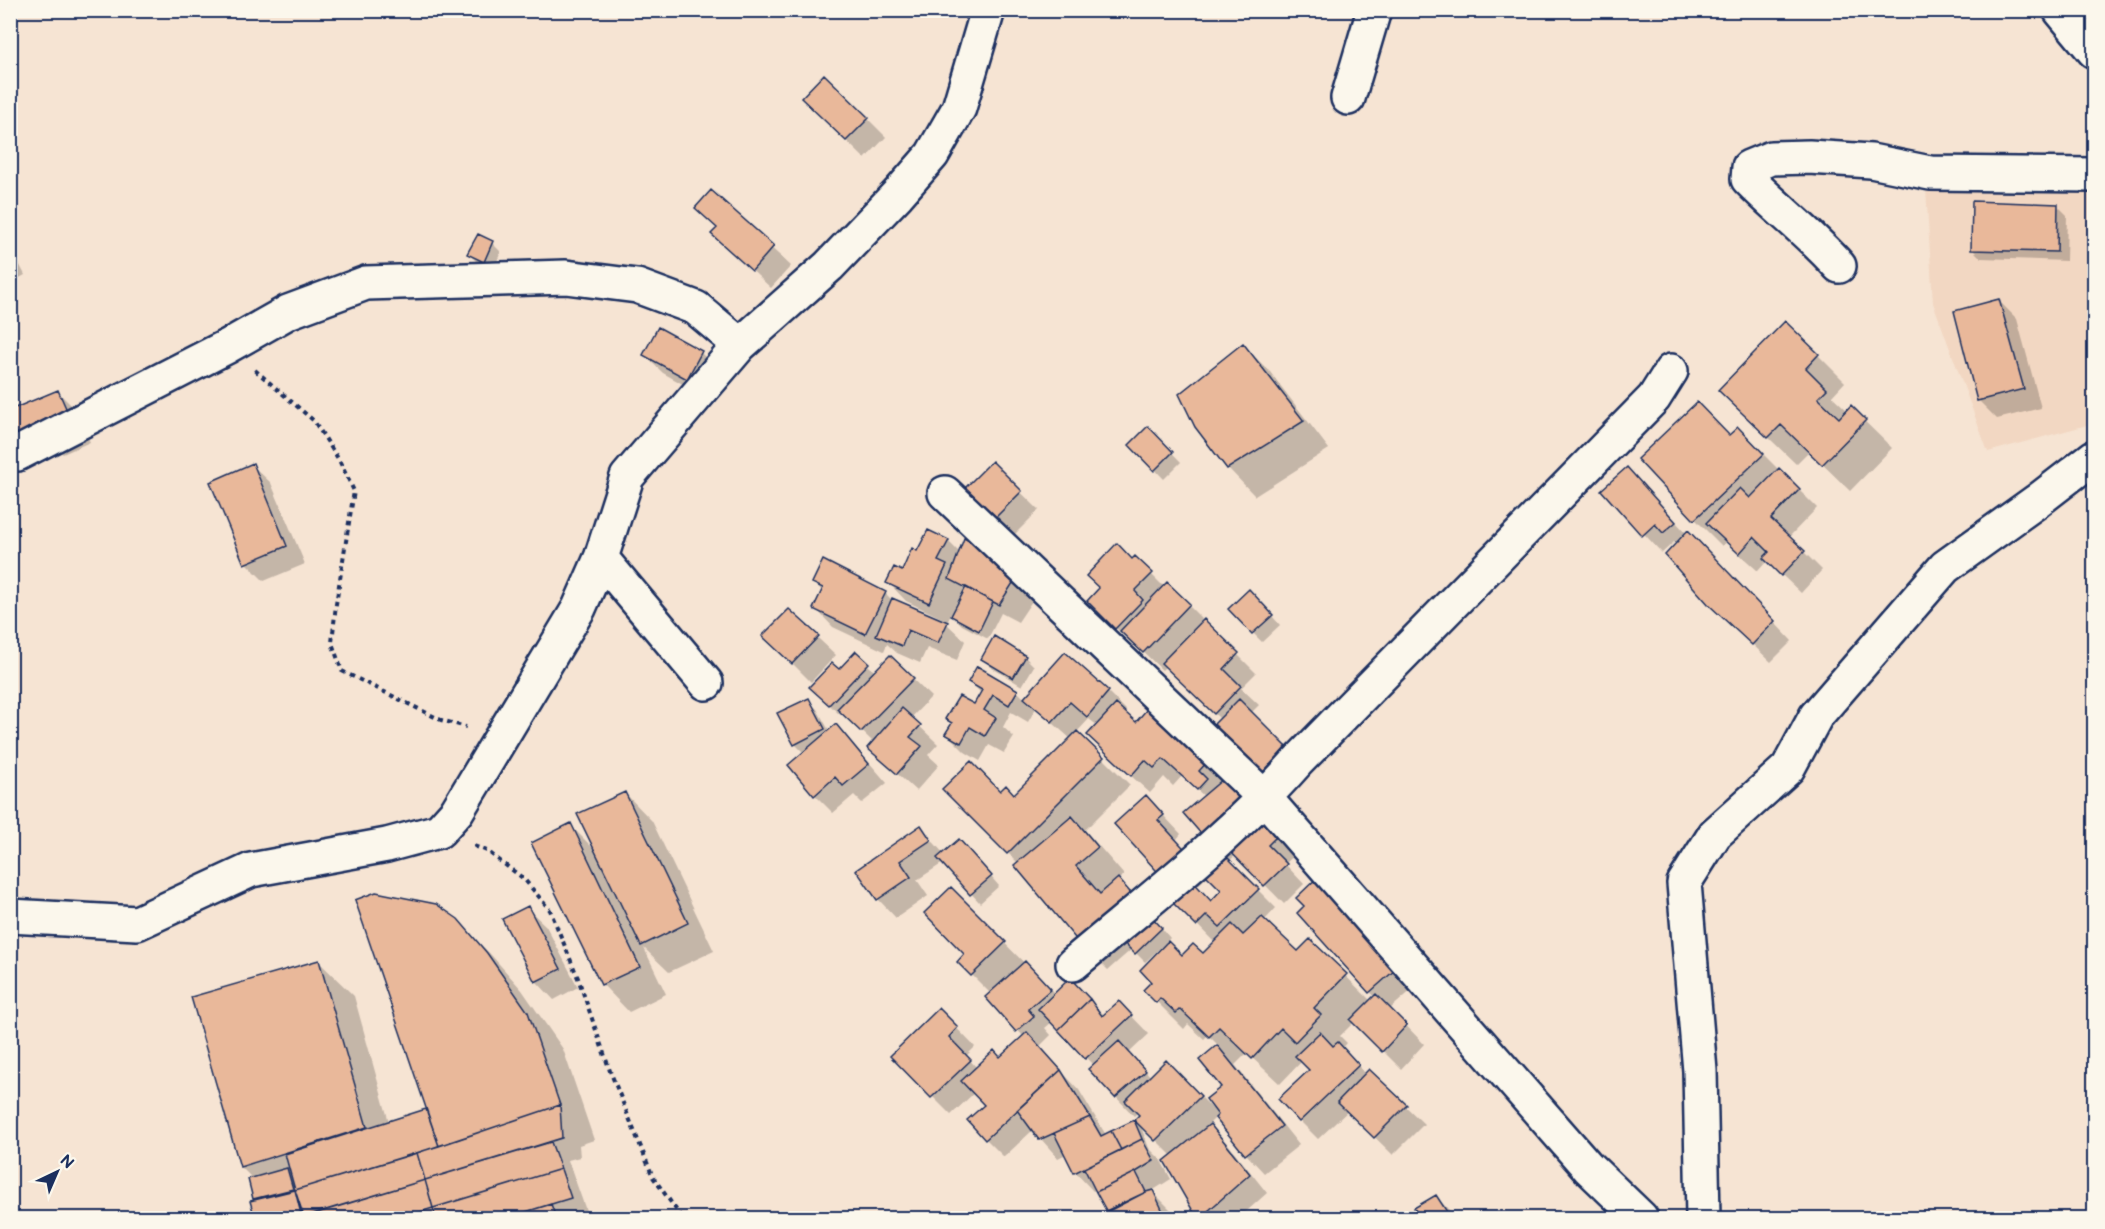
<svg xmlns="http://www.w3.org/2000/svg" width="2105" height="1229" font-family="'Balsamiq Sans',sans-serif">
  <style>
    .built { fill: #f2d7c2 }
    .shadow { fill: #0003; fill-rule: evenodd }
    .building { fill: #e9b89a; stroke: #1b2f5e; stroke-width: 1.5 }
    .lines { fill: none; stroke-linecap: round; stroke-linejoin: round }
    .minor-casing { stroke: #1b2f5e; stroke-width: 38 }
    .major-casing { stroke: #1b2f5e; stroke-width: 38 }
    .path { stroke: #1b2f5e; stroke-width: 4; stroke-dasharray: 4.5 4.5; stroke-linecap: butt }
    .minor { stroke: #fbf7ec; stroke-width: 33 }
    .major { stroke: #fbf7ec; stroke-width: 33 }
  </style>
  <rect width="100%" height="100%" fill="#f6e4d3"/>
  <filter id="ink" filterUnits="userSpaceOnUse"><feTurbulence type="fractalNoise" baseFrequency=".0167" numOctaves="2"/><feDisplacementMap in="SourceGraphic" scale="12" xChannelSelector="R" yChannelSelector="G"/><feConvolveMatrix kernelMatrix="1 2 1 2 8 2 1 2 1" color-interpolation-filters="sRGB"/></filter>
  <g filter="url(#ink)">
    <path class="built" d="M2094,187V421L2087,425L1988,452L1933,303L1926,189Z"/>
    <path class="shadow" d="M821,116L868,119L886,137L865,159Z
      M711,192L791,266L771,288L732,252L718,229Z
      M2058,206L2067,215L2066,261L1981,258L1972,249Z
      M478,236L492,243L501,252L493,270L478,263L469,254Z
      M10,246L25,275L10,283Z
      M1999,301L2017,319L2041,408L1997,419L1979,401L1956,312Z
      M1243,345L1270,372L1329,449L1255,496L1228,468L1196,426Z
      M701,353L719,371L706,397L663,373L644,355Z
      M1818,355L1845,382L1832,396L1848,411L1851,408L1892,448L1850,491L1809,451L1796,464L1747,417Z
      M58,392L76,410L90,442L63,454L56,447Z
      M1148,428L1181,462L1164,479L1131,445Z
      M1738,429L1817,508L1789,537L1822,570L1801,593L1767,561L1758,571L1726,542L1722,546L1695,519L1729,436Z
      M992,464L1039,510L1012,537L966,490Z
      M252,465L271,483L305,564L264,581L246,563Z
      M1627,469L1687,534L1706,550L1792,641L1771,662L1730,623L1677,544L1674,542L1662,553L1603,490Z
      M948,541L960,553L1038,592L1018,622L1001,613L988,639L962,625L951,614L948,621L906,601L888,582L902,573L918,553Z
      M1135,558L1164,587L1167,584L1256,673L1241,688L1259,705L1251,713L1220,719L1166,666L1162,670L1136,645L1134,646L1089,601Z
      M814,582L885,593L893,601L946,623L965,641L957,660L927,648L920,663L897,653L887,644L884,651L833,627L815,608L823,592Z
      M1258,600L1280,625L1262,642L1253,633Z
      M789,611L836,655L811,682L765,636Z
      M856,653L875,672L890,657L931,697L911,718L938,744L928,755L939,765L916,791L869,748L874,743L841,711L838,713L811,687L839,671Z
      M1065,654L1108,692L1126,710L1124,713L1136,724L1153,704L1303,847L1285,864L1304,884L1284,904L1236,855L1229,861L1276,908L1264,921L1298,954L1310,941L1371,1001L1375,997L1299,913L1421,982L1390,1009L1424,1044L1401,1069L1354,1022L1340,1036L1347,1043L1342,1049L1366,1074L1369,1071L1424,1124L1393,1155L1348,1111L1318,1139L1300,1121L1311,1070L1302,1061L1280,1084L1247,1053L1235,1065L1299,1145L1264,1173L1246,1154L1216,1117L1208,1125L1228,1144L1267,1193L1239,1218H1198L1166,1161L1172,1156L1140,1124L1149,1148L1160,1159L1171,1179L1152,1191L1171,1210L1175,1218H1094L1108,1212L1097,1189L1093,1191L1075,1172L1066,1154L1058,1158L1033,1130L1004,1157L986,1139V1105L974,1093L951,1115L892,1056L939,1010L975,1047L966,1056L977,1068L1001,1059L1024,1037L987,997L991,994L959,962L966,954L951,889L1056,995L1070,981L1105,1016L1119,1003L1149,1034L1129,1053L1151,1077L1166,1062L1213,1109L1214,1108L1223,1087L1202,1060L1219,1046L1208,1035L1204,1039L1188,1024L1184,1029L1145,990L1153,982L1162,949L1161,947L1145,962L1132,949L1108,970L1081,943L1018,863L944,789L1015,795L1071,739L1036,708L1028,722L1011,712L1003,727L1014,737L1004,753L989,745L980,761L965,752L947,734L952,724L947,719L974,706L982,694L970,682L1017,691L1025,699ZM1089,719L1098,726L1107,754L1150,793L1164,777L1173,786L1182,776L1205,797L1201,868L1176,840L1181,834L1146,797L1170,897L1215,943L1204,955L1182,957L1166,942L1170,938L1145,908L1118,880L1124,875L1085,830L1130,785L1077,732ZM1209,875L1223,890L1212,903L1196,887ZM1052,1022L1094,1065L1090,1069L1116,1097L1134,1116L1138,1112L1141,1115L1134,1122L1106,1135L1079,1090L1039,1047L1051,1035L1045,1028Z
      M1025,657L1034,666L1022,686L992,668L983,659Z
      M808,700L817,709L830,732L836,726L854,745L887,783L862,803L854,795L833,813L815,795L804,753L795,744Z
      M625,793L652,821L714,951L669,972L644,948L666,994L629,1012L602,984L533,843L570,825L596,851Z
      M920,827L944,854L968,850L999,886L980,903L943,863L917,880L928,896L896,918L878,899L858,870Z
      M527,908L546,926L578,987L554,1000L536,981Z
      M457,920L492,956L522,990L563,1049L594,1140L579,1145L580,1157L568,1160L588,1216L581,1218H256L252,1202L255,1201L250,1180L253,1179L241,1167L319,962L354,996L389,1122L425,1111L430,1115Z
      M1436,1197L1454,1215L1456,1218H1423L1416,1208Z"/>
    <path class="building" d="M824,74L869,118L846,141L801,98Z
      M711,190L774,246L752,271L711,234L717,228L695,208Z
      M1972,201L2058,204L2057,252L1971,250Z
      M478,234L493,241L484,262L467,254Z
      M1999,299L2024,389L1977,401L1954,311Z
      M1785,321L1819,354L1806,368L1827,389L1818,398L1839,418L1851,405L1866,420L1822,465L1781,425L1768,438L1718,390Z
      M658,327L702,351L687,379L643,355Z
      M1243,343L1304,421L1227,469L1195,427L1179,394Z
      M58,390L73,424L10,441V410Z
      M1697,402L1729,435L1738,427L1764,454L1694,520L1637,459Z
      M1148,426L1173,452L1154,471L1129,445Z
      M992,461L1022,491L993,520L963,490Z
      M253,463L287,546L244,564L210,482Z
      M1627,467L1676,522L1663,533L1655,524L1642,536L1601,490Z
      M1779,468L1800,489L1771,519L1805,551L1781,576L1763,558L1769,552L1754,537L1739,554L1706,523L1740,488L1750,498Z
      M928,530L949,540L938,561L947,565L929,603L886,583L894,567L902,571L912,548L917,551Z
      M1688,530L1775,621L1752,645L1709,605L1665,555Z
      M964,538L1020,572L999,605L949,579Z
      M1117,543L1132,559L1135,556L1153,573L1135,591L1143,600L1115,629L1087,601L1099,588L1086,576Z
      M823,560L886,592L865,634L813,609L823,588L812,583Z
      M1167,582L1190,604L1143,653L1120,631Z
      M966,587L993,602L979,631L951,616Z
      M1249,589L1273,615L1252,634L1228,609Z
      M892,598L948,622L938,643L908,630L902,646L876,635Z
      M789,609L819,636L792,664L762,636Z
      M1204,619L1239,653L1224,669L1241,686L1214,714L1161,663Z
      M994,636L1026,656L1013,678L981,659Z
      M856,651L869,663L829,705L809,687L832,663L839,669Z
      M1065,652L1109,691L1087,717L1070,702L1052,722L1024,698Z
      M890,655L914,678L861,732L837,709Z
      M977,666L1018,690L1009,705L993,695L984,710L996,718L985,736L970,727L961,743L945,734L952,723L945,719L959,696L974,704L982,690L968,682Z
      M809,698L825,729L794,745L777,713Z
      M1239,699L1292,752L1261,782L1209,729Z
      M1153,702L1209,760L1199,771L1207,779L1197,790L1163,759L1154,768L1145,760L1131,776L1087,735L1116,704L1136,722Z
      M902,708L921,725L910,737L922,746L897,774L867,748Z
      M836,724L869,764L843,786L835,777L814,796L788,765Z
      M1077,731L1104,757L1007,854L942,789L971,761L1000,791L1006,785L1014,794Z
      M1229,774L1257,800L1210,844L1183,813Z
      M625,792L688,923L641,946L577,814Z
      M1146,795L1164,815L1158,820L1191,856L1165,880L1114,824Z
      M1262,810L1285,828L1268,845L1287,864L1264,886L1224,845Z
      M1072,816L1098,847L1076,866L1100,894L1118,878L1135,898L1080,944L1014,865Z
      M571,823L640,967L601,985L531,843Z
      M921,825L931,840L900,861L911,877L877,900L856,870Z
      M959,839L992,876L970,895L937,858Z
      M1219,849L1259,889L1220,927L1207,915L1196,926L1167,897L1188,876L1211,901L1221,890L1199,868Z
      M1322,873L1404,962L1369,993L1297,913L1304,906L1296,898Z
      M951,887L1006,942L971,976L957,962L964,954L924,913Z
      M376,892L436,904L458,919L487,953L528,1012L560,1105L439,1146L355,900Z
      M528,906L561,969L535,982L502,919Z
      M1147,912L1162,928L1135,954L1119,938Z
      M1262,917L1298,951L1310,939L1347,974L1314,1008L1321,1015L1295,1042L1281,1028L1252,1059L1219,1027L1209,1037L1180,1009L1176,1013L1160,998L1156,1003L1143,990L1151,982L1140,970L1168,941L1182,955L1193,944L1203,953L1232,924L1243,935Z
      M319,960L367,1127L240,1167L191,997Z
      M1025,961L1051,989L1028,1009L1034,1016L1016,1032L985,997Z
      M1070,978L1090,999L1058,1030L1038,1009Z
      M1376,994L1407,1025L1382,1052L1350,1020Z
      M1090,999L1102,1016L1119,1001L1132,1015L1085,1059L1058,1030Z
      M939,1008L958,1027L949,1037L971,1060L931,1098L890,1056Z
      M1027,1032L1061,1070L985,1140L967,1120L984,1105L961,1081L994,1050L1000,1057Z
      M1320,1032L1333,1046L1338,1042L1359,1065L1299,1122L1278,1099L1309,1070L1295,1056Z
      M1119,1041L1146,1071L1115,1098L1088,1069Z
      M1217,1045L1282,1126L1245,1155L1215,1118L1218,1115L1206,1099L1221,1087L1199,1060Z
      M1166,1060L1201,1096L1155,1141L1134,1120L1139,1115L1125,1101Z
      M1369,1069L1407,1105L1374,1138L1337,1102Z
      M1061,1070L1090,1117L1039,1140L1017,1110Z
      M560,1105L562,1138L425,1180L417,1153Z
      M426,1109L439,1146L295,1190L285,1154Z
      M1090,1117L1101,1136L1111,1131L1121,1150L1074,1173L1054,1133Z
      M1134,1120L1142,1139L1121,1150L1111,1131Z
      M1210,1124L1250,1174L1200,1218H1197L1164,1161Z
      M1142,1139L1154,1161L1136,1172L1096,1192L1084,1168Z
      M551,1142L561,1169L433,1208L425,1180Z
      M417,1153L425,1180L304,1217L295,1190Z
      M287,1168L293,1189L253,1199L248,1179Z
      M561,1169L571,1198L506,1218H436L433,1208Z
      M1136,1172L1146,1192L1107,1212L1096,1192Z
      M425,1180L433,1208L401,1218H307L306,1216Z
      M295,1190L302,1218H255L250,1201Z
      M1153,1190L1166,1218H1091L1146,1192Z
      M1436,1195L1451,1218H1421L1414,1208Z
      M551,1204L556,1218H506Z
      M433,1208L436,1218H401Z"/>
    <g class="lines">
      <g class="minor-casing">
        <path id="minor" d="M2060,10L2094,51
          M1348,98L1374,10
          M1839,266C1811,234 1777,209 1748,179L1749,167L1771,158L1809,157L1871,161L1930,173L2094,175
          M10,451L17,454L228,346L288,312L366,283L566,277L637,286L696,308L740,345
          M945,493L1265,798L1588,1167L1641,1218
          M601,558L706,683
          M10,916L137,923L251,870L387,845L439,831L457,811L579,608L601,558L627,477L740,345L829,266L898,194L932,155L959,108L988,10
          M1073,964C1150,899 1230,838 1297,762L1654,398L1671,371"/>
      </g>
      <g class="major-casing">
        <path id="major" d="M1703,1218L1700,1071L1684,883L1715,834L1788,768L1816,716L1945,567L2037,501L2094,457"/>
      </g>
      <path class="path" d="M255,370L314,421L339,460L354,491L336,604L332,643L342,671L441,720L466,727
        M474,846L487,851L524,879L550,910L578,978L610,1071L653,1177L682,1218"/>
      <use href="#minor" class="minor"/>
      <use href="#major" class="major"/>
    </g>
  </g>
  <rect width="2105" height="1229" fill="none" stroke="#fbf7ec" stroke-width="36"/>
  <rect x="18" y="18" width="2069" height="1193" fill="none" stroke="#1b2f5e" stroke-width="2" filter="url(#ink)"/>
  <g transform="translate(57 1172) rotate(44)" stroke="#fbf7ec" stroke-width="4.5" paint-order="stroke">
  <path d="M0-4.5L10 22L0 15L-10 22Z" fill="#1b2f5e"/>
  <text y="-9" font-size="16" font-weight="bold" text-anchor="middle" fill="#1b2f5e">N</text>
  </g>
</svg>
